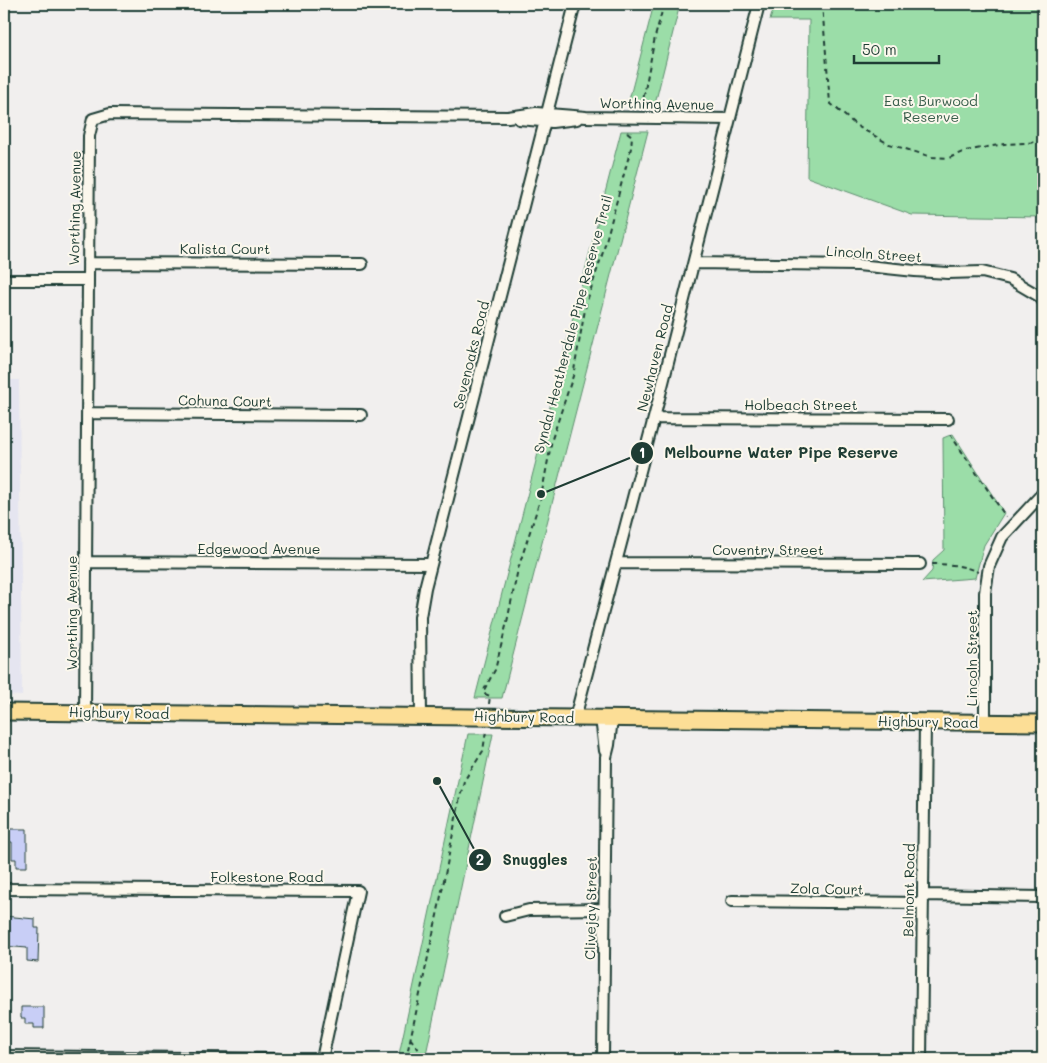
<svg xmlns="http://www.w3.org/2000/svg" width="1047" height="1063" font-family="Mali,sans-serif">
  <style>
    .built { fill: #e5e5f0 }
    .green { fill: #9bdda8; stroke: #5d8d6e }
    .building { fill: #c8cef6; stroke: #1f3d34 }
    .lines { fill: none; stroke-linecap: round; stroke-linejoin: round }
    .minor-casing { stroke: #1f3d34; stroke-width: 14 }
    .primary-casing { stroke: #1f3d34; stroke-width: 19 }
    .path { stroke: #1f3d34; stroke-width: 2; stroke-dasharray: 5 4; stroke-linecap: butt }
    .minor { stroke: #fbf7ec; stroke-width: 10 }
    .primary { stroke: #fcde96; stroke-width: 15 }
    .labels { text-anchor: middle; stroke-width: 4; stroke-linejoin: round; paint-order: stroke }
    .park-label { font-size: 14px; fill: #385d4b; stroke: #fbf7ec }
    .street-label { font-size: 14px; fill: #1f3d34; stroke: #fbf7ec }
    .leader { fill: none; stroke: #1f3d34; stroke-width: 2 }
    .callout-dot { fill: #1f3d34; stroke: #fbf7ec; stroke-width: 2 }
    .mark-label { font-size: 15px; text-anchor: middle; font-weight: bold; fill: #fff }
    .callout-label { font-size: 15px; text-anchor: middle; font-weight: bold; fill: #1f3d34; stroke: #fbf7ec; stroke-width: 4; stroke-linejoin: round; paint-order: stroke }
  </style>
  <rect width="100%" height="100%" fill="#f1efee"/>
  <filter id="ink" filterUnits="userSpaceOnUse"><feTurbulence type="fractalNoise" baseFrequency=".02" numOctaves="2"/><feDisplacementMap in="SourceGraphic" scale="10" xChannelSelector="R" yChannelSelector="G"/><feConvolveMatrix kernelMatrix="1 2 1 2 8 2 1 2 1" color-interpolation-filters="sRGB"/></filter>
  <g filter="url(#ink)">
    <path class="built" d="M4,380H19L22,696L4,695Z"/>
    <path class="green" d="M654,4H680L655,104H628Z
      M775,4H1043V217L912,215L807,177L809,20H770Z
      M621,131H648L502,698H475Z
      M953,434L1004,513L984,545L975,578L922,582L932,571L933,560L944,550L943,438Z
      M468,734H493L425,1059H398Z"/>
    <path class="building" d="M5,829H27V867H16V859H12V842H5Z
      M4,916L35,919V928H39L38,962L27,961V948L4,946Z
      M21,1007H44V1028H34V1024H25V1018H21Z"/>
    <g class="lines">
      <g class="minor-casing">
        <path id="minor" d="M519,119L552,122L577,119
          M88,263L362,264
          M694,263L858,265L915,271L948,273L982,272L1010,279L1039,296L1043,301
          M4,280H88
          M88,413L361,415
          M654,418L948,419
          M87,562L431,564
          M616,563L920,564
          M85,713L89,136L93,119L110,114L508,117L536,113L586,117L729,119
          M421,716L420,617L425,588L575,4
          M575,718L654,418L759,4
          M601,718L605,751
          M985,723V593L989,566L1002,537L1043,493
          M4,889L358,891L322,1059
          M923,895L1043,897
          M732,901L923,903
          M505,916L529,910L605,909
          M4,1056L277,1059
          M603,1059L606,757L609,745L612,718
          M921,1059L925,722"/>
      </g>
      <g class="primary-casing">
        <path id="primary" d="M4,712L1043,723"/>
      </g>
      <path class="path" d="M822,4L830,103L857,126L889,144L932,157L949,158L965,151L1004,144L1043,142
        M642,106L655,37L664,4
        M950,434L1006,517
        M932,564C949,564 962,565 978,572
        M489,704L490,696L485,694L484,690L495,670L507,622L518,569L541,497L552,439L573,376L586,304L603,252L631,148L632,136L627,132L628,129
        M410,1038L426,1059
        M406,1059L439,906L460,797L464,781L483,751L486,731"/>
      <use href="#minor" class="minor"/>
      <use href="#primary" class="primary"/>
    </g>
  </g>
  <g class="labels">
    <g class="park-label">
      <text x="931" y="106">East Burwood<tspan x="931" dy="16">Reserve</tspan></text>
    </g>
    <g class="street-label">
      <text transform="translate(657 104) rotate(1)" y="5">Worthing Avenue</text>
      <text transform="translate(75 208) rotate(-89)" y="5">Worthing Avenue</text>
      <text x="225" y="254">Kalista Court</text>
      <text transform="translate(874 254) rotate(4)" y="5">Lincoln Street</text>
      <text transform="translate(573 324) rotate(-75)" y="5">Syndal Heatherdale Pipe Reserve Trail</text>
      <text transform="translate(471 355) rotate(-76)" y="5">Sevenoaks Road</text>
      <text transform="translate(655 358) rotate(-76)" y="5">Newhaven Road</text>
      <text transform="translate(225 401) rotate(1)" y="5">Cohuna Court</text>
      <text x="801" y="410">Holbeach Street</text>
      <text x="259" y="554">Edgewood Avenue</text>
      <text x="768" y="555">Coventry Street</text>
      <text transform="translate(72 613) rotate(-90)" y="5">Worthing Avenue</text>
      <text transform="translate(972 658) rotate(-90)" y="5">Lincoln Street</text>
      <text transform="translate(119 713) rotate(1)" y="5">Highbury Road</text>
      <text transform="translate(524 717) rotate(1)" y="5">Highbury Road</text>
      <text transform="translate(928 722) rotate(1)" y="5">Highbury Road</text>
      <text x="267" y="882">Folkestone Road</text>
      <text transform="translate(827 889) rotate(1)" y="5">Zola Court</text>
      <text transform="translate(909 890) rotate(-89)" y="5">Belmont Road</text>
      <text transform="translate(591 908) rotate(-89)" y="5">Clivejay Street</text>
    </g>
  </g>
  <path class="leader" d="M541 494L642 453M437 781L480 860"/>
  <g class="callout-dot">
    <circle cx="541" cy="494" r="5"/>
    <circle cx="437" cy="781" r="5"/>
    <circle cx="642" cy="453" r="12"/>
    <circle cx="480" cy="860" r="12"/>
  </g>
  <g class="mark-label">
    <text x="642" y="458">1</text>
    <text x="480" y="865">2</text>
  </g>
  <g class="callout-label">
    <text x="781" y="458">Melbourne Water Pipe Reserve</text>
    <text x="535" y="865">Snuggles</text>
  </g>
  <rect width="1047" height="1063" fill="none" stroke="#fbf7ec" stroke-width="20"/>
  <rect x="10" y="10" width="1027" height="1043" fill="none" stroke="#1f3d34" stroke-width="2" filter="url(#ink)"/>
  <path d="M854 55v8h85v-8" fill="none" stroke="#1f3d34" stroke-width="2.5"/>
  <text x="862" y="55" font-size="15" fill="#1f3d34" stroke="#fbf7ec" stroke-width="4" paint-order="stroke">50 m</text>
</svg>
